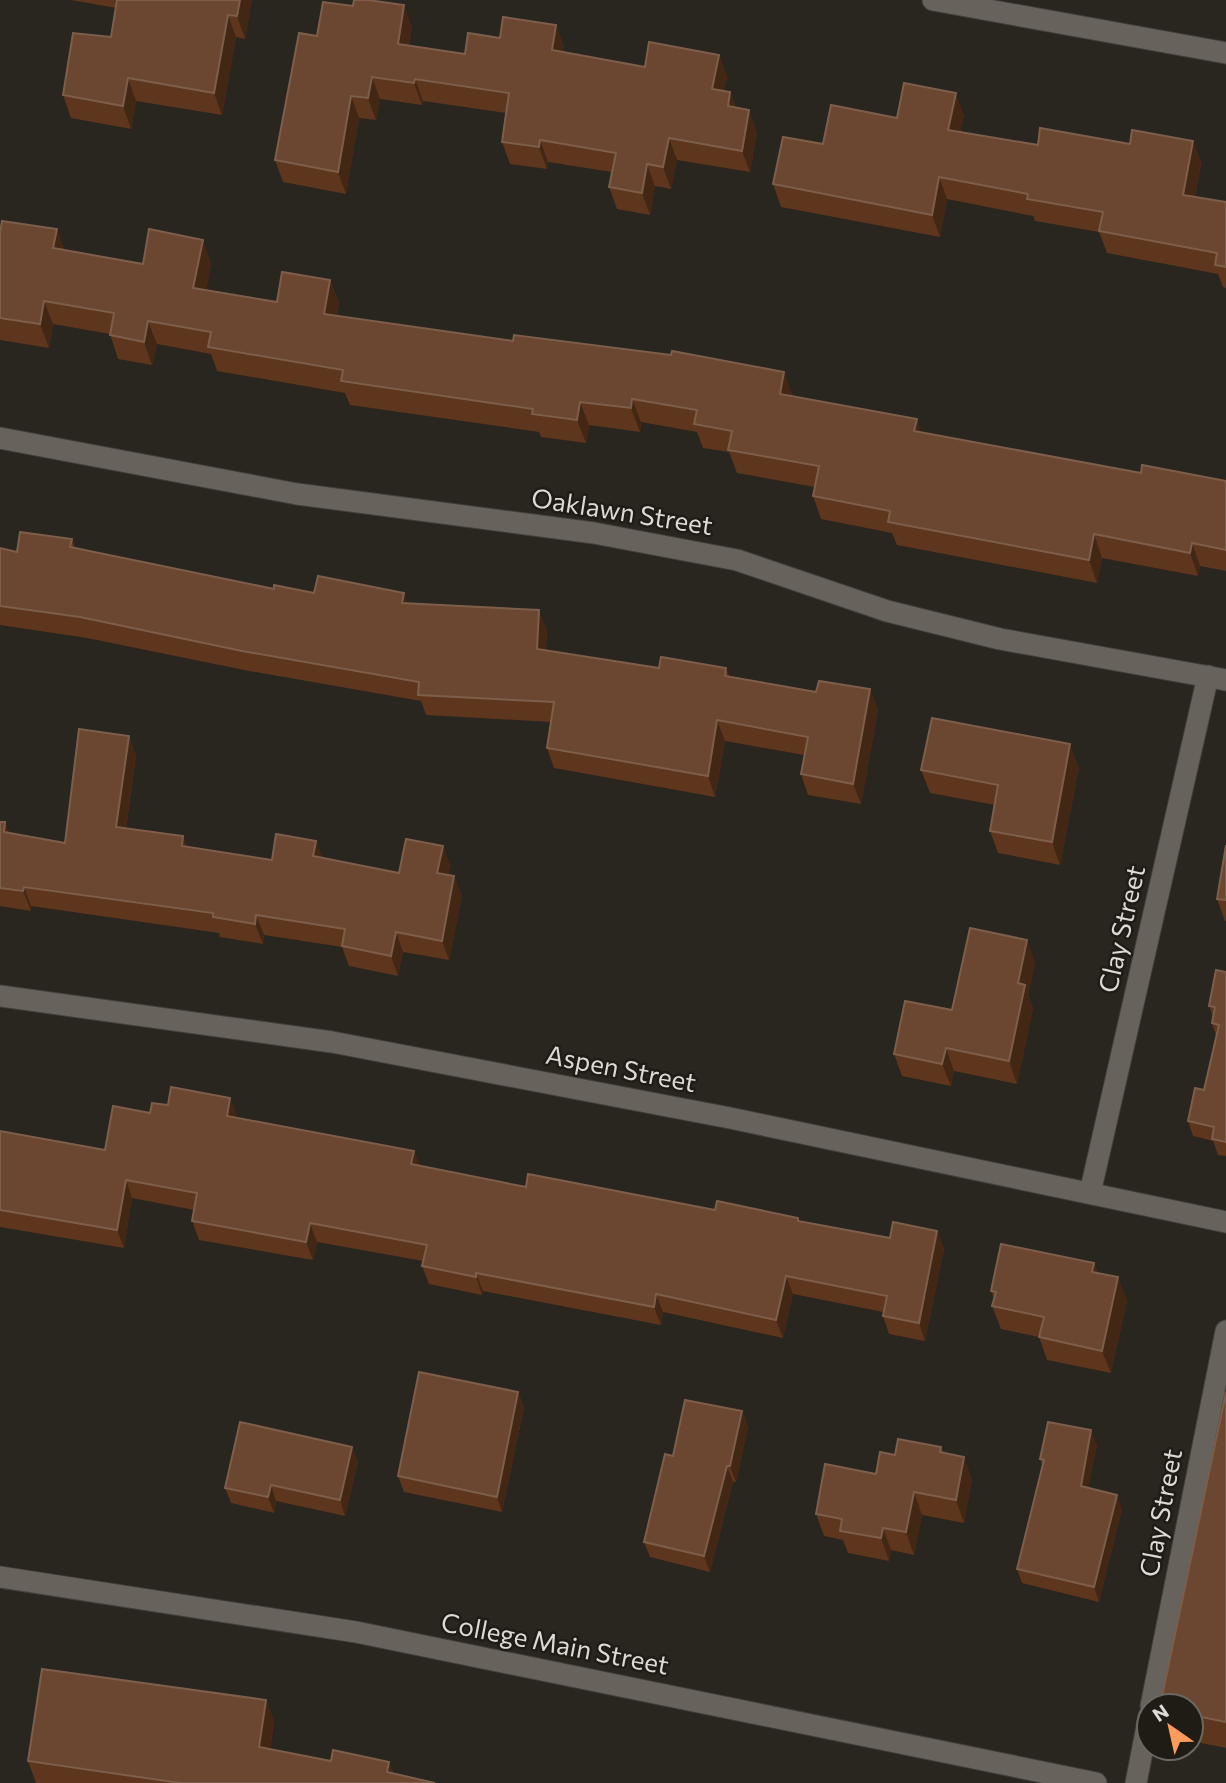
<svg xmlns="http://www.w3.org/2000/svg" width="1226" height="1783" font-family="Commissioner,sans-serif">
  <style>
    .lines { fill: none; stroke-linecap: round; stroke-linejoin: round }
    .minor-casing { stroke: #433f3a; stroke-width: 23 }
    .minor { stroke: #67625b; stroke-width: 21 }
    .wall { fill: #5e351d }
    .shaded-wall { fill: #432715 }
    .building { fill: #6b4731; stroke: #7d5e4b; stroke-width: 2 }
    .labels { text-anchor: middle; stroke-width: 5; stroke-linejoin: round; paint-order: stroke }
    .street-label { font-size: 26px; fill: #dddad6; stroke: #1f1c15 }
  </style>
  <rect width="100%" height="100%" fill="#29251f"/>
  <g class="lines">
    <g class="minor-casing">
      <path id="minor" d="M933,0L1226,53
        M0,438L297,494L594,533L737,560L887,611L1000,639L1226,680
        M0,996L332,1042L730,1118L1226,1222
        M1090,1193L1208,676
        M0,1577L356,1632L1096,1783
        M1151,1706L1226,1331
        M1136,1783L1149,1716"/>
    </g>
    <use href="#minor" class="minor"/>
  </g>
  <path class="wall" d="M71,0H252L245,39L236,37L222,115L136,101L131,129L71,118L63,95L111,37L116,8Z
    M353,6L412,27L409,46L465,54L500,38L556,25L564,47L563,52L645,67L719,55L727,77L724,91L730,92L736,108L757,132L750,172L677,160L671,189L655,186L650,215L617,209L609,187L612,172L548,162L547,169L510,164L502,142L506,113L423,101L422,105L380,99L376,120L359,118L346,194L283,182L275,160L317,36Z
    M964,115L960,132L1038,145L1130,144L1193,141L1201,163L1195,197L1226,202V288L1223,287L1218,274L1107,253L1099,232L1035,221L1033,216L947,199L940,237L781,207L773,184L823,144L897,118Z
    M57,229L64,250L143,264L211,263L206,290L277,302L330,280L339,303L337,316L793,395L792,397L921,432L1141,473L1226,481V571L1200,566L1198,576L1102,558L1097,583L897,545L892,533L821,519L813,496L815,487L737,473L729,452L703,448L697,432L641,422L640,432L589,425L586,443L541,437L539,432L350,405L345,393L217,371L211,354L157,344L152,365L118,359L110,334L53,324L49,348L0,340V233Z
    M72,539L75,548L274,589L407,603L547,630L546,650L659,668H726L729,676L816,692L870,689L878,710L861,804L808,795L801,774L804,755L725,741L715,797L554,768L547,748L551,722L426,715L421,701L249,671L87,638L0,625V548L17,552Z
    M129,736L136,756L126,828L183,836L187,847L272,860L316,841L322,858L399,873L443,846L450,866L448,875L454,876L462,896L449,960L403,952L398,976L349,966L342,947L264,935L263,944L220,937L219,933L31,906V911L0,906V822L9,833L65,843Z
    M1079,767L1060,865L998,853L990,831L995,805L930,793L921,770Z
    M1226,845V921H1225L1217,899Z
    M1035,962L1028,995L1033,1008L1017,1084L954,1071L951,1086L902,1076L894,1054L952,1010Z
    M1226,972V1156L1218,1155L1213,1141L1193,1136L1188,1121L1204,1090L1216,1036L1212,1023L1213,1017L1209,1006Z
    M230,1098L236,1117L414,1151L419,1165L526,1187L799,1221L890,1238L937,1231L944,1249L925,1341L889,1334L883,1316V1312L793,1294L783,1338L663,1312L661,1325L483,1291L482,1295L429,1284L422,1266L423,1261L317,1242L313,1260L199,1240L192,1221L194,1210L132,1198L124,1248L0,1227V1131L105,1150L150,1113L168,1105Z
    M1094,1263L1098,1273L1127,1300L1111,1373L1047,1360L1039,1337L1001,1329L992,1306L994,1299L991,1291Z
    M518,1392L524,1408L502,1512L404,1492L398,1476Z
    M1226,1392V1748L1191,1741V1706Z
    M742,1411L748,1427L736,1482H733L710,1572L650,1557L644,1542L673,1456Z
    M1097,1445L1088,1488L1122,1509L1099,1602L1022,1583L1017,1569L1042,1465L1040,1459Z
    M352,1447L358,1462L345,1516L276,1501L274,1513L231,1503L225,1488Z
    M941,1447L944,1453L972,1479L964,1523L922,1515L914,1555L891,1550L889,1561L848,1553L843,1540L824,1536L816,1514L876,1474L895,1455Z
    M266,1700L274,1722L270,1749L331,1761L389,1762L393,1773L435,1783H36L28,1761Z"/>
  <path class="shaded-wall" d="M240,0H252L245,39L237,16Z
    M404,5L412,27L406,66L398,44Z
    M228,15L236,37L222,115L214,93Z
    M556,25L564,47L560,72L552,50Z
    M719,55L727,77L720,111L712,89Z
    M372,77L380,99L376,120L368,98Z
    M128,78L136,101L131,129L123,106Z
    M415,79L423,101L422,105L414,83Z
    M730,92L738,114L728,106Z
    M956,93L964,115L956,152L948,130Z
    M351,96L359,118L346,194L338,172Z
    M749,110L757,132L750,172L742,151Z
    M669,138L677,160L671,189L663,167Z
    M540,140L548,162L547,169L539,147Z
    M1193,141L1201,163L1191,217L1183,195Z
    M647,164L655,186L650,215L642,193Z
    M939,177L947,199L940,237L932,215Z
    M57,229L65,253L53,248Z
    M203,240L211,263L202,311L193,288Z
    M330,280L339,303L333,338L324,314Z
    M44,301L53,324L49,348L40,324Z
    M148,321L157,344L152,365L144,342Z
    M784,372L793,395L788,418L780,394Z
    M632,399L641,422L640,432L631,408Z
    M580,402L589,425L586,443L577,420Z
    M917,419L925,443L914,431Z
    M1094,534L1102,558L1097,583L1089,560Z
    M1192,543L1200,566L1198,576L1190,553Z
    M404,593L411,613L402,603Z
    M539,610L547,630L545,669L537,649Z
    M870,689L878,710L861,804L853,784Z
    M717,720L725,741L715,797L708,776Z
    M129,736L136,756L123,847L116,827Z
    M1070,744L1079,767L1060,865L1052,842Z
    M5,822L13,842L4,832Z
    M183,836L190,856L182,846Z
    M316,841L323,860L313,856Z
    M443,846L450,866L445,892L437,873Z
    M454,876L462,896L449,960L442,941Z
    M24,887L31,906V911L23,891Z
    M256,915L264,935L263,944L255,924Z
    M396,932L403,952L398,976L391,956Z
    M1027,940L1035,962L1028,995L1033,1008L1017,1084L1009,1061L1018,983Z
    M946,1048L954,1071L951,1086L942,1064Z
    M230,1098L237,1116L234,1134L227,1116Z
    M414,1151L420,1169L411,1164Z
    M126,1180L132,1198L124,1248L117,1230Z
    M310,1223L317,1242L313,1260L306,1242Z
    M937,1231L944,1249L925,1341L919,1323Z
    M1094,1263L1102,1286L1092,1272Z
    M476,1273L483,1291L482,1295L476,1277Z
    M786,1276L793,1294L783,1338L776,1320Z
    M1118,1277L1127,1300L1111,1373L1102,1351Z
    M656,1294L663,1312L661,1325L654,1307Z
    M518,1392L524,1408L502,1512L497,1497Z
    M742,1411L748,1427L736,1482L730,1466Z
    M1091,1430L1097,1445L1086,1501L1081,1486Z
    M352,1447L358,1462L345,1516L340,1500Z
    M964,1457L972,1479L964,1523L956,1500Z
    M727,1466L733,1482L710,1572L704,1556Z
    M271,1485L276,1501L274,1513L268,1497Z
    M914,1492L922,1515L914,1555L906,1532Z
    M1117,1495L1122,1509L1099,1602L1094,1587Z
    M883,1528L891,1550L889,1561L881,1538Z
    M266,1700L274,1722L267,1768L259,1747Z
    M389,1762L396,1783L387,1772Z"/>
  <path class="building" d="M117,0H240L237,16L228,15L214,93L128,78L123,106L63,95L73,33L111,37Z
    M354,0H368L404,5L398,44L465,54L468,33L500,38L503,17L556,25L552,50L645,67L649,42L719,55L712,89L730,92L728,106L749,110L742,151L669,138L663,167L647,164L642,193L609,187L616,153L540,140L539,147L502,142L509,93L415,79L414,83L372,77L368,98L351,96L338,172L275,160L299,33L317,36L323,2L353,6Z
    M904,83L956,93L948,130L1038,145L1040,128L1130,144L1132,130L1193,141L1183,195L1226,202V267L1215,265L1217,253L1099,231L1103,212L1027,199L1028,194L939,177L932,215L773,184L783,137L823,144L831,105L897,118Z
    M2,221L57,229L53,248L143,264L149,229L203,240L193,288L277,302L282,272L330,280L324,314L513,341L514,335L671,355L672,351L784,372L780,394L917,419L914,431L1141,473L1142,465L1226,481V550L1192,543L1190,553L1094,534L1089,560L888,522L890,511L813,496L819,466L728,450L732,431L694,424L697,410L632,399L631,408L580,402L577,420L532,414L533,409L341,381L343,370L208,347L211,332L148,321L144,342L110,335L114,313L44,301L40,324L0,318V233Z
    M20,532L72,539L70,547L274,589V585L314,593L318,576L404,593L402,603L539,610L537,649L659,668L661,657L726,668L725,676L816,692L819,681L870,689L853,784L801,774L808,737L717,720L708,776L547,748L554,702L418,695L419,682L242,651L80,617L0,606V548L17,552Z
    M932,718L1070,744L1052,842L990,831L998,785L921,770Z
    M79,729L129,736L116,827L183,836L182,846L272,860L276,834L316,841L313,856L399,873L406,839L443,846L437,873L454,876L442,941L396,932L391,956L342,946L345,929L256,915L255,924L213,917V913L24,887L23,891L0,888V822H5L4,832L65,843Z
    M1226,845V900L1217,899Z
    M970,928L1027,940L1018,983L1025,985L1009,1061L946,1048L942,1064L894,1054L905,1001L952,1010Z
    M1216,970L1226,972V1142L1212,1139L1214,1127L1188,1121L1195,1088L1204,1090L1219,1025L1212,1023L1215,1007L1209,1006Z
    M171,1087L230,1098L227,1116L414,1151L411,1164L526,1187L528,1174L715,1210L717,1201L798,1218V1221L890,1238L893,1222L937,1231L919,1323L883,1316L887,1296L786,1276L776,1320L656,1294L654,1307L476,1273V1277L422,1266L427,1245L310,1223L306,1242L192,1221L197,1193L126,1180L117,1230L0,1210V1131L105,1150L113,1106L150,1113L152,1103L168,1105Z
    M1001,1244L1094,1263L1092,1272L1118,1277L1102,1351L1039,1337L1044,1317L992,1306L996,1292L991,1291Z
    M419,1372L518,1392L497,1497L398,1476Z
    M1226,1392V1722L1191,1715V1706H1160Z
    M685,1400L742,1411L730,1466H727L704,1556L644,1542L665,1454L673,1456Z
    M240,1422L352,1447L340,1500L271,1485L268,1497L225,1488Z
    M1048,1422L1091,1430L1081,1486L1117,1495L1094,1587L1017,1569L1044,1460L1040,1459Z
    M898,1439L941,1447L940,1452L964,1457L956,1500L914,1492L906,1532L883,1528L881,1538L840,1531L842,1519L816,1514L825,1464L876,1474L880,1452L895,1455Z
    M42,1669L266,1700L259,1747L331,1761L333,1750L389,1762L387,1772L435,1783H180L28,1761Z"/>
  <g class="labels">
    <g class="street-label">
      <text transform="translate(622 512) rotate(9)" y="9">Oaklawn Street</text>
      <text transform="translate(1122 929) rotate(-77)" y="9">Clay Street</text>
      <text transform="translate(621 1069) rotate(11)" y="9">Aspen Street</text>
      <text transform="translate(1161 1513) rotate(-79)" y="9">Clay Street</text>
      <text transform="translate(555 1644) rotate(11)" y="9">College Main Street</text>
    </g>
  </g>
  <g transform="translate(1170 1727) rotate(326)"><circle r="33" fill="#1f1c15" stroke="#6b6862" stroke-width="2"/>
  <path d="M0-5L12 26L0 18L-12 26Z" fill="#ff9b5b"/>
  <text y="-10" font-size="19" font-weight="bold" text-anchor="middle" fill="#dddad6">N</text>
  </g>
</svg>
